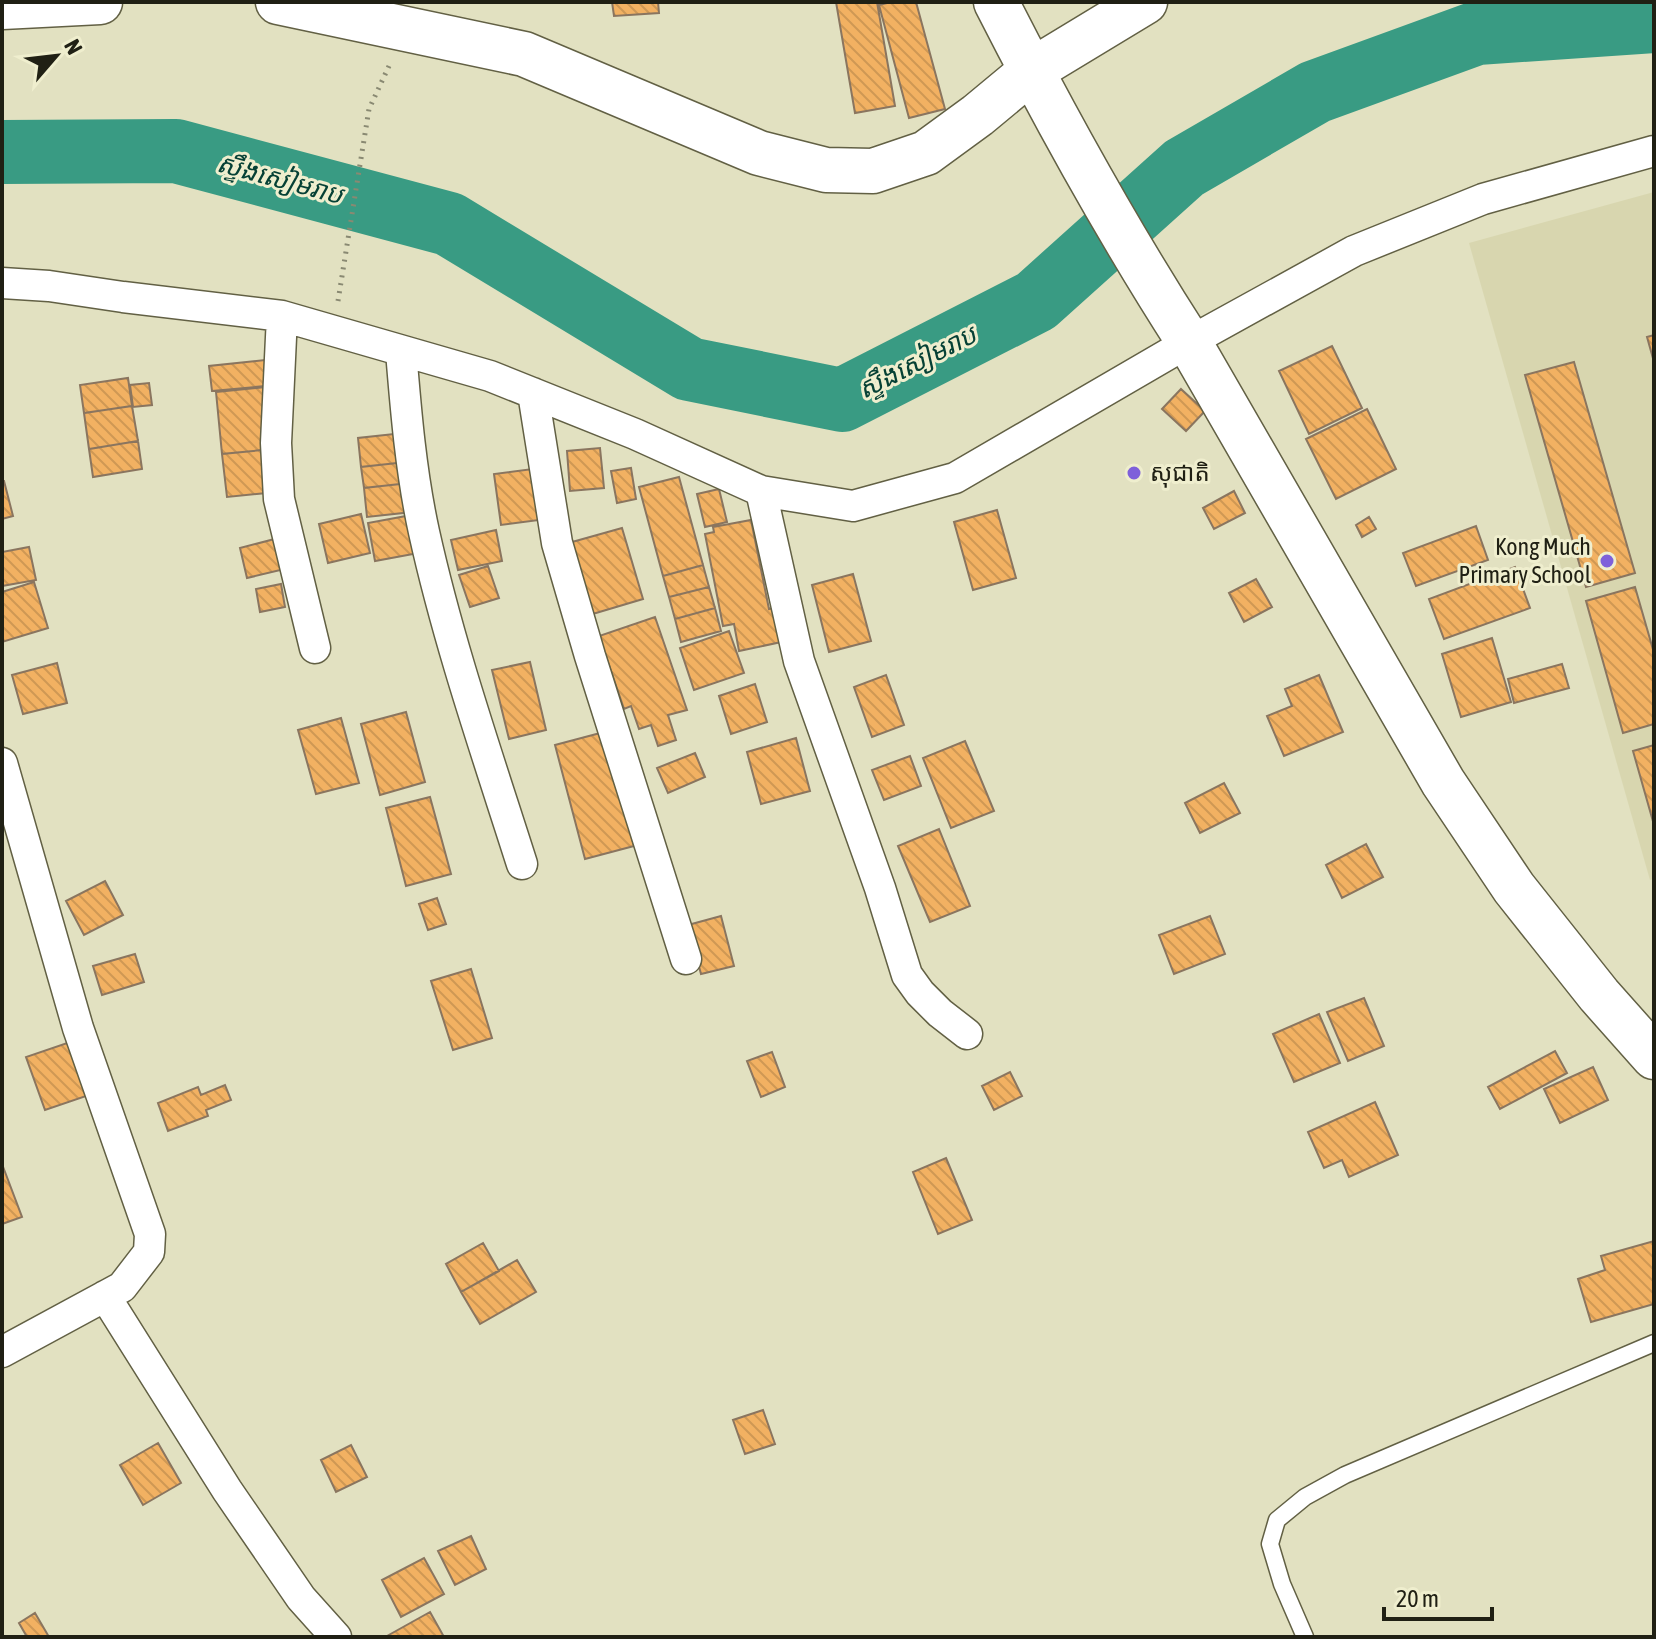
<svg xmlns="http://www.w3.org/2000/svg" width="1656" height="1639" font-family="'Asap Condensed','Noto Sans Khmer',sans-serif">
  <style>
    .built { fill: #d8d6af }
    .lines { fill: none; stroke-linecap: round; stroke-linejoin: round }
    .river { stroke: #399b83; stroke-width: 64 }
    .building { fill: url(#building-back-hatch); stroke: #8a755f; stroke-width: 2 }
    .lane-casing { stroke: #626044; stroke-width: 19 }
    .street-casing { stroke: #626044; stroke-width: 33 }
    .secondary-casing { stroke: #626044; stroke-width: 47 }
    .highway-casing { stroke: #626044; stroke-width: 47 }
    .path { stroke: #898972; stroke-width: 5; stroke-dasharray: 2 6; stroke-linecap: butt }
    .lane { stroke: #fff; stroke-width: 16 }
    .street { stroke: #fff; stroke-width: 30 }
    .secondary { stroke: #fff; stroke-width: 44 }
    .highway { stroke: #fff; stroke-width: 44 }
    .poi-dot { fill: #7e60da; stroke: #efeece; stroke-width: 3 }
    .labels { text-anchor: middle; stroke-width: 6; stroke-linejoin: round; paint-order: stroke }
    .poi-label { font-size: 24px; fill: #202014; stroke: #efeece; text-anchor: start }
    .water-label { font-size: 26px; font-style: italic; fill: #064135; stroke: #efeece }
  </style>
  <defs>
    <pattern id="building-back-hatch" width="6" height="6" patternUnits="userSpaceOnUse" patternTransform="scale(2)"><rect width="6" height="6" fill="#f2b162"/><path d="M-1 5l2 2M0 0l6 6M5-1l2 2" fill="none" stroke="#cf9854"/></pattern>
  </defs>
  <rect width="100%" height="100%" fill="#e2e1c1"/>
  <path class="built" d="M1654,192V879L1650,880L1469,243Z"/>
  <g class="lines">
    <path class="river" d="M2,152L176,151L449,224L689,369L842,400L1036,301L1184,168L1315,92L1477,33L1654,21"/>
  </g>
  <path class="building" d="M612,2H658L659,13L614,16Z
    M836,2H877L895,106L855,113Z
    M891,2H916L945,109L909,118L879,5Z
    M1654,335V362L1647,337Z
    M1332,346L1362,408L1309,434L1279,371Z
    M274,359L277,385L212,391L209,366Z
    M1574,362L1635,573L1586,587L1525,375Z
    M128,378L132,406L84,413L80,385Z
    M149,383L152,405L133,407L130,385Z
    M266,387L273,449L222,454L216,392Z
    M1181,389L1205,411L1186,431L1162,409Z
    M132,406L138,441L89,449L84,413Z
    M1367,409L1396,469L1336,499L1306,439Z
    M403,433L406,462L361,467L358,438Z
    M138,441L142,469L93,477L89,449Z
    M600,448L604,488L570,491L567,451Z
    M273,449L277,492L227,497L222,454Z
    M406,462L409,483L364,488L361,467Z
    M540,468L547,519L501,525L494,474Z
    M631,468L636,499L617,503L611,471Z
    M679,477L703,565L663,576L639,487Z
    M2,481H4L13,516L2,519Z
    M409,483L412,512L367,517L364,488Z
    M719,489L727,522L705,527L697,494Z
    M1234,491L1245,513L1214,529L1203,508Z
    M997,510L1016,578L973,590L954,522Z
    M361,514L370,553L328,563L319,524Z
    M417,514L424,552L375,561L368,523Z
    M1369,517L1376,529L1362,537L1356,525Z
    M751,520L769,609L784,606L791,640L739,651L734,624L723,626L705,534L714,532L713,527Z
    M1476,526L1488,560L1416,586L1403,553Z
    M622,528L643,599L586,616L565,544Z
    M496,530L502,561L458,570L451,540Z
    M286,536L293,567L247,578L240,548Z
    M29,547L36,580L2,586V552Z
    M703,565L709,587L669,597L663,576Z
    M488,566L499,598L470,607L459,575Z
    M1515,567L1530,608L1444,639L1429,599Z
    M853,574L871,641L829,652L812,585Z
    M1256,579L1272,607L1244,622L1229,593Z
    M34,582L48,628L2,642V592Z
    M281,584L285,607L260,612L256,589Z
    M709,587L715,608L675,619L669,597Z
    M1635,587L1654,653V724L1623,733L1586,601Z
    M715,608L721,631L681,642L675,619Z
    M655,617L687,710L668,715L676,740L658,746L651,725L639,729L631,706L624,709L599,636Z
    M729,631L744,673L694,690L680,648Z
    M1492,638L1511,702L1461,717L1442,654Z
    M530,662L546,730L509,739L492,670Z
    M57,663L67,703L23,714L12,675Z
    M1562,664L1569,688L1514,703L1508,679Z
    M886,675L904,725L872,737L854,687Z
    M1319,675L1343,732L1284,756L1267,716L1292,706L1285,689Z
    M755,684L767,722L731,734L719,696Z
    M406,712L425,782L380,795L361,724Z
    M341,718L359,783L316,794L298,730Z
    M604,732L634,846L585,859L555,745Z
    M796,738L810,791L761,804L747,752Z
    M965,741L994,811L951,828L923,758Z
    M1654,745V825L1633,751Z
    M695,753L705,777L668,793L657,768Z
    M910,756L921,786L884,800L872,770Z
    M1224,783L1240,813L1200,833L1185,803Z
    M430,797L451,874L406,886L386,808Z
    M939,829L970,906L930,922L898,846Z
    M1366,844L1383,877L1342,898L1326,865Z
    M105,881L123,915L84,935L66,901Z
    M437,898L446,924L428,930L419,904Z
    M721,916L734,966L701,974L688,925Z
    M1210,916L1225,954L1174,974L1159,935Z
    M135,954L144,982L102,995L93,966Z
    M471,969L492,1038L453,1050L431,981Z
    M1364,998L1384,1046L1348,1061L1327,1012Z
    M1319,1014L1340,1063L1294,1082L1273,1034Z
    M79,1039L98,1092L45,1110L26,1057Z
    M1555,1051L1567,1073L1500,1109L1488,1087Z
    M772,1052L785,1087L761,1097L747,1061Z
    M1593,1067L1608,1100L1560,1123L1544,1089Z
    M1010,1072L1022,1096L994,1110L982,1086Z
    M225,1085L231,1100L206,1110L208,1116L168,1131L158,1103L198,1087L201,1095Z
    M1375,1102L1398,1155L1349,1177L1342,1160L1324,1168L1308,1132Z
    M946,1158L972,1220L938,1234L913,1172Z
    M2,1164L22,1217L2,1224Z
    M1654,1241V1304L1591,1322L1578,1279L1605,1270L1601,1256Z
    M483,1243L499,1271L461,1292L446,1264Z
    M517,1260L536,1292L480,1324L461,1292Z
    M763,1410L775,1444L745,1454L733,1420Z
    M158,1443L181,1483L143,1505L120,1465Z
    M351,1445L367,1477L336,1492L321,1460Z
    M471,1536L486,1569L455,1585L438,1551Z
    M424,1558L444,1594L401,1617L382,1580Z
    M430,1612L444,1637H387V1636Z
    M35,1613L49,1637H27L19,1623Z"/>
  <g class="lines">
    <g class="lane-casing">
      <path id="lane" d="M1305,1637L1282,1584L1270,1544L1277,1520L1305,1497L1345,1475L1654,1343"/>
    </g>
    <g class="street-casing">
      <path id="street" d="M2,283L49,286L123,297L282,316L490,376L635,434L761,491L853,506L955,478L1189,342L1354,251L1483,199L1654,151
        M282,316L276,443L279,499L315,648
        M401,351C406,412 411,473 424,532C449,645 487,754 522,864
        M533,393L557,543L590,656L686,959
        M761,491L799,661L880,888L907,975L920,993L940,1013L967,1034
        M2,763L78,1028L150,1234L149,1252L122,1287L2,1352
        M105,1296L227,1490L301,1598L336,1637"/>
    </g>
    <g class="secondary-casing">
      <path id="secondary" d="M278,2L524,54L759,153L826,170L873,171L926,153L978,115L1031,71L1145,2
        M2,7L100,2"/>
    </g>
    <g class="highway-casing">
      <path id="highway" d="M996,2C1055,118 1118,232 1189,342L1443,782L1514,888L1599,995L1654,1057"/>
    </g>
    <path class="path" d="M338,301L369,109L389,66"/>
    <use href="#lane" class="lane"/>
    <use href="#street" class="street"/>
    <use href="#secondary" class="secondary"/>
    <use href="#highway" class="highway"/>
  </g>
  <g class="poi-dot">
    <circle cx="1134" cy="473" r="8"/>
    <circle cx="1607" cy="561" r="8"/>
  </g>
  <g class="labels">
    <g class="poi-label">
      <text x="1150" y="481">សុជាតិ</text>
      <text x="1591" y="555" text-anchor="end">Kong Much<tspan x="1591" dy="28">Primary School</tspan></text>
    </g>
    <g class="water-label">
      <text transform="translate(280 179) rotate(15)" y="9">ស្ទឹងសៀមរាប</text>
      <text transform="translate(917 362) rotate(-27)" y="9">ស្ទឹងសៀមរាប</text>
    </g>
  </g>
  <rect width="1656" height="1639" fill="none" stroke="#202014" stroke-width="8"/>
  <g transform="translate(56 56) rotate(62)" stroke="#efeece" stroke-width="6" paint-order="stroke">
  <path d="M0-6L14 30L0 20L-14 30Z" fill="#202014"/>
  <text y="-12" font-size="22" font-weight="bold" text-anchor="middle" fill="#202014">N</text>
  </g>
  <path d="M1384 1607v12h108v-12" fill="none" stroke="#202014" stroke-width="4"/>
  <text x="1396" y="1607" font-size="24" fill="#202014" stroke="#efeece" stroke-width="6" paint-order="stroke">20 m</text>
</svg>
